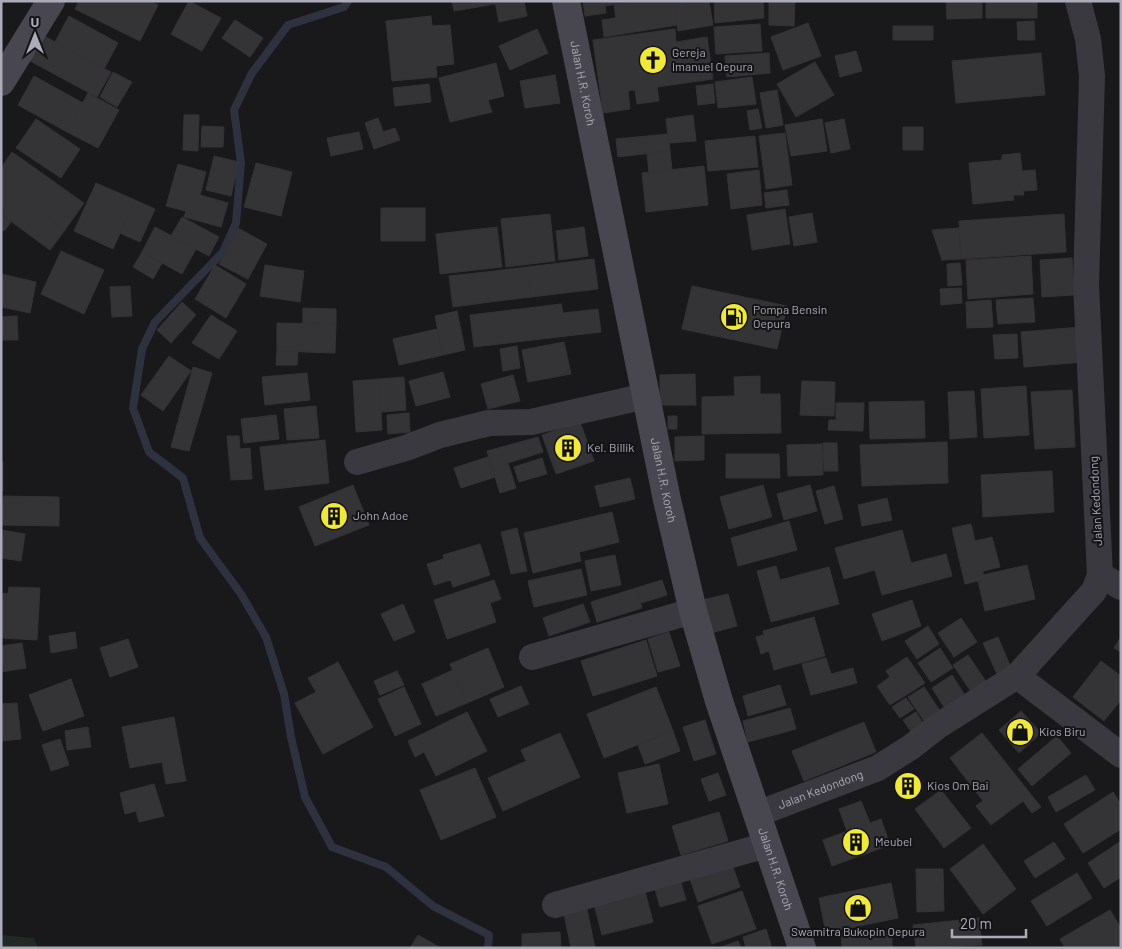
<svg xmlns="http://www.w3.org/2000/svg" width="1122" height="949" font-family="Barlow,sans-serif">
  <style>
    .green { fill: #202923 }
    .lines { fill: none; stroke-linecap: round; stroke-linejoin: round }
    .stream { stroke: #2e323f; stroke-width: 8 }
    .building { fill: #343336; stroke: #343236 }
    .street { stroke: #3a393f; stroke-width: 26 }
    .secondary { stroke: #48474f; stroke-width: 28 }
    .labels { text-anchor: middle; stroke-width: 4; stroke-linejoin: round; paint-order: stroke }
    .poi-label { font-size: 12px; fill: #ababba; stroke: #141315; text-anchor: start }
    .street-label { font-size: 12px; fill: #ababba; stroke: #141315 }
  </style>
  <rect width="100%" height="100%" fill="#19181a"/>
  <path class="green" d="M1,935L34,938L38,948H1Z"/>
  <g class="lines">
    <path class="stream" d="M348,1L344,7L288,25L252,73L234,110L241,163L236,223L223,252L155,322L142,349L133,408L149,452L183,478L200,538L241,594L266,637L284,694L291,737L305,797L332,847L386,867L433,906L489,935L488,948"/>
  </g>
  <path class="building" d="M79,1H150L158,5L140,41L75,9Z
    M189,1L221,18L202,51L171,34Z
    M452,1H494L495,4L454,11Z
    M495,1H524L527,16L499,22Z
    M583,1H634L605,6L606,13L585,16Z
    M641,1H685L687,9L675,12L677,25L604,37L602,20L616,18L614,5Z
    M685,1H709L713,25L678,31L675,12L687,9Z
    M714,1H763L764,18L715,23Z
    M769,1H795L794,26L769,25Z
    M946,1H982V18L947,19Z
    M986,1H1037V18H986Z
    M69,16L118,43L104,69L55,42Z
    M431,16L432,26L450,25L454,64L436,66L437,77L392,81L386,21Z
    M235,20L263,38L250,57L222,38Z
    M1034,21L1035,40H1018L1017,22Z
    M808,23L821,56L783,70L771,37Z
    M760,24L762,51L716,54L714,27Z
    M893,26H933V40H893Z
    M537,29L548,53L510,70L499,46Z
    M675,29L676,42L707,37L713,79L657,87L659,101L637,104L635,90L628,91L630,109L603,113L593,40Z
    M44,36L111,72L97,97L30,61Z
    M856,51L862,71L840,77L835,56Z
    M769,53L770,73L727,77L725,56Z
    M1041,53L1045,95L956,103L952,61Z
    M815,62L834,95L796,117L777,84Z
    M496,63L504,96L488,100L492,112L450,122L439,78Z
    M113,72L132,82L117,107L100,97Z
    M555,75L560,103L525,108L520,81Z
    M34,76L83,103L67,132L18,105Z
    M752,77L756,104L718,108L715,82Z
    M429,84L431,102L395,106L393,88Z
    M713,84L715,103L698,105L696,86Z
    M777,90L783,125L766,128L760,93Z
    M88,93L119,110L98,148L67,132Z
    M758,109L762,128L750,130L747,111Z
    M184,115H199L198,151L183,150Z
    M693,115L696,141L669,143L666,119Z
    M378,118L388,144L374,149L365,123Z
    M36,119L80,149L61,178L16,148Z
    M822,119L827,151L791,156L785,125Z
    M844,119L850,149L831,153L825,123Z
    M202,126L224,127L223,147H201Z
    M903,127H923V150H903Z
    M395,128L400,140L388,144L383,132Z
    M359,132L363,149L331,156L327,138Z
    M785,133L792,185L766,189L759,136Z
    M668,134L670,151L618,157L616,139Z
    M755,136L758,167L708,171L705,141Z
    M670,151L672,170L649,172L647,154Z
    M12,152L84,203L65,230L1,185V168Z
    M1020,153L1022,171L1035,170L1037,190L1023,191L1024,195H1013L1014,200L973,204L969,163L1002,160V155Z
    M214,156L239,162L231,196L206,190Z
    M256,163L292,172L281,216L244,207Z
    M178,164L206,172L200,195L228,203L221,227L184,217L186,211L166,206Z
    M704,166L708,205L646,212L642,173Z
    M759,170L762,205L731,209L727,174Z
    M96,183L135,200L113,249L74,231Z
    M1,185L65,230L50,250L1,214Z
    M787,190L789,205L766,208L764,193Z
    M135,200L155,209L140,242L120,233Z
    M381,208H425V241H381Z
    M785,209L790,244L752,250L747,215Z
    M812,213L817,242L794,246L789,217Z
    M550,214L555,261L506,267L501,219Z
    M1064,214L1066,252L961,259L959,221Z
    M1,215L11,222L4,231L1,229Z
    M182,217L219,237L209,256L171,236Z
    M155,227L196,249L182,274L142,252Z
    M497,227L502,267L440,274L436,234Z
    M584,227L588,256L559,260L556,231Z
    M238,228L267,244L248,279L219,264Z
    M959,228L961,259L942,260L932,230Z
    M61,251L104,270L84,314L41,294Z
    M142,252L162,263L153,279L133,267Z
    M1031,256L1033,294L968,299L966,260Z
    M1072,258L1074,295L1042,297L1040,260Z
    M594,259L598,289L531,297L527,267Z
    M960,263L962,285L948,286L947,264Z
    M215,265L246,284L226,318L195,299Z
    M265,265L304,271L300,302L260,296Z
    M527,267L531,297L490,302L486,272Z
    M486,272L490,302L453,307L449,276Z
    M1,274L36,282L30,313L1,307Z
    M130,286L132,316L112,317L110,287Z
    M692,286L787,306L777,349L682,329Z
    M961,288L962,303L941,305L940,289Z
    M1033,298L1035,322L998,324L996,300Z
    M991,300L993,327L967,328L966,302Z
    M182,302L196,315L171,343L157,330Z
    M561,304L563,313L598,309L601,332L474,347L470,315Z
    M303,308L336,309V324L303,323Z
    M457,311L465,350L443,355L435,316Z
    M211,315L237,331L219,359L192,343Z
    M17,316L18,340H1V317Z
    M277,323L336,324L335,353L277,351Z
    M1081,327L1084,362L1024,367L1021,332Z
    M437,329L443,355L399,365L393,339Z
    M1017,334L1018,358L995,359L993,335Z
    M564,342L571,374L528,382L522,350Z
    M517,346L520,368L503,371L500,349Z
    M277,351L298,352L297,365H276Z
    M169,356L191,371L163,411L141,395Z
    M193,367L212,373L189,451L171,447Z
    M443,372L450,397L416,406L409,381Z
    M307,373L310,400L265,405L262,377Z
    M695,374L696,405H660V375Z
    M513,375L520,401L488,409L481,384Z
    M760,376V394H780L781,433L702,434V397L735,396L734,377Z
    M404,377L406,410L381,412L379,379Z
    M379,379L382,430L356,432L353,381Z
    M802,381L835,382L834,416L800,415Z
    M1026,386L1029,435L984,438L981,389Z
    M1072,390L1075,447L1035,449L1031,392Z
    M974,391L977,437L950,439L948,392Z
    M924,401L925,438L870,439L869,402Z
    M836,403H864L863,431L828,430L829,420H836Z
    M316,406L319,438L287,440L284,409Z
    M409,413L410,432L388,434L387,415Z
    M276,415L279,439L244,443L241,419Z
    M668,416H677V429H668Z
    M580,422L594,461L556,474L542,435Z
    M227,436H239L240,449L250,448L252,479L231,480Z
    M704,436V460L675,461V437Z
    M538,437L543,452L508,463L516,488L500,493L487,451Z
    M325,440L329,483L265,490L260,447Z
    M947,442L948,483L862,486L860,445Z
    M823,443H837L838,471H824Z
    M822,444L823,475L788,476L787,445Z
    M726,454H779L780,478H726Z
    M488,457L495,477L461,488L454,468Z
    M542,458L547,474L519,482L514,467Z
    M1,462H3V491H1Z
    M1052,471L1054,512L983,517L981,475Z
    M630,478L635,499L600,507L595,486Z
    M353,485L369,525L315,546L299,507Z
    M763,485L772,517L729,529L720,497Z
    M810,485L817,511L784,520L777,494Z
    M834,486L843,519L825,524L816,491Z
    M1,496L59,497V526L1,525Z
    M887,498L892,520L862,526L858,505Z
    M612,512L619,542L579,552L581,561L533,573L524,533Z
    M789,521L797,550L738,566L731,538Z
    M971,524L975,541L992,537L1000,567L983,571V575L1027,565L1035,599L985,611L978,581L965,584L952,528Z
    M517,528L527,571L511,574L501,532Z
    M1,530L25,534L21,561L1,558Z
    M902,530L911,563L946,554L952,576L882,595L875,570L844,579L835,548Z
    M480,544L490,575L453,587L443,555Z
    M615,555L621,585L591,591L585,561Z
    M444,559L451,580L434,585L427,564Z
    M776,566L780,580L829,567L839,604L771,622L757,571Z
    M581,569L587,595L534,607L528,581Z
    M494,580L501,599L490,603L496,622L447,639L434,600Z
    M662,580L667,595L641,603L636,588Z
    M9,587L40,588L37,640L1,638V593L8,594Z
    M636,588L642,608L597,622L591,602Z
    M728,594L737,626L711,633L702,600Z
    M912,600L921,626L882,641L872,614Z
    M403,604L415,632L394,641L381,614Z
    M583,604L590,622L549,636L543,618Z
    M814,617L825,656L774,670L769,651L761,654L756,637L764,635L763,631Z
    M961,618L977,642L954,657L938,633Z
    M928,626L939,644L917,659L905,641Z
    M75,632L77,648L51,653L49,636Z
    M669,632L680,666L658,672L648,639Z
    M998,637L1011,668L997,674L983,643Z
    M1121,637V652L1114,648Z
    M128,639L138,667L110,677L100,648Z
    M646,640L657,676L593,696L581,661Z
    M22,643L26,668L1,672V646Z
    M488,648L504,687L467,703L450,664Z
    M940,648L953,668L931,682L918,663Z
    M968,655L989,686L974,696L953,665Z
    M907,657L925,683L903,697L886,671Z
    M826,658L831,674L853,668L857,683L811,695L802,664Z
    M1101,661L1121,676V700L1104,721L1073,697Z
    M338,662L373,727L323,754L295,703L316,692L308,678Z
    M453,670L467,703L436,716L422,684Z
    M397,671L404,685L380,695L374,681Z
    M952,675L966,697L946,710L932,688Z
    M890,677L903,697L890,705L877,686Z
    M71,679L84,716L43,731L29,695Z
    M780,685L786,705L748,716L743,696Z
    M521,686L529,704L498,717L490,699Z
    M404,687L421,724L395,736L378,699Z
    M656,687L673,731L604,758L587,714Z
    M924,687L944,717L928,727L908,697Z
    M906,698L914,709L900,718L892,707Z
    M17,703L21,739L1,741V704Z
    M790,708L796,729L748,742L743,721Z
    M1021,711L1041,733L1019,753L999,730Z
    M467,712L487,751L436,776L424,752L415,757L408,741Z
    M916,712L926,728L914,736L903,720Z
    M174,717L186,781L166,784L162,762L130,768L122,727Z
    M705,720L716,754L694,761L683,727Z
    M864,722L876,752L804,781L792,751Z
    M88,727L91,747L67,750L65,731Z
    M673,731L680,751L645,764L638,745Z
    M560,733L580,777L503,811L488,778L526,761L521,750Z
    M982,733L1041,807L1032,813L1023,801L991,825L976,806L983,801L950,758Z
    M1057,736L1071,753L1032,786L1018,769Z
    M60,739L69,765L51,771L42,745Z
    M659,764L668,804L627,813L618,773Z
    M475,768L496,817L441,840L420,790Z
    M718,773L726,795L709,801L701,779Z
    M1086,775L1095,790L1056,812L1048,797Z
    M915,776L920,788L902,796L897,784Z
    M154,784L164,816L139,822L136,811L125,814L120,793Z
    M941,790L971,828L944,848L915,809Z
    M1113,792L1121,804V829L1083,853L1064,824Z
    M861,801L870,823L847,831L839,809Z
    M719,812L728,841L681,855L672,826Z
    M881,819L890,845L832,866L823,840Z
    M1121,841V877L1104,888L1088,863Z
    M1054,842L1065,859L1035,878L1024,861Z
    M983,844L1016,889L983,914L950,869Z
    M732,864L740,887L698,902L690,879Z
    M916,869H943L944,911L917,912Z
    M1077,873L1092,898L1047,926L1031,901Z
    M681,882L686,900L660,907L655,889Z
    M891,883L898,918L826,933L819,898Z
    M645,891L653,922L602,935L594,904Z
    M742,891L756,929L712,944L698,906Z
    M587,909L595,948H571L564,914Z
    M1110,910L1121,928V944L1115,948H1065L1060,939Z
    M979,918L982,945L916,948L913,925Z
    M766,929L772,948H746L743,937Z
    M892,931V948H842L841,933Z
    M560,932L561,948H522V934Z
    M418,935L441,948H410Z
    M738,941L741,948H718Z"/>
  <g class="lines">
    <g class="street">
      <path d="M357,462L406,448L440,435L489,423L531,422L646,396"/>
      <path d="M1100,575L1121,587"/>
      <path d="M532,657L693,611"/>
      <path d="M1017,676L1121,755"/>
      <path id="s1" d="M757,814L878,768L911,747L938,726L1017,676L1094,591L1100,575L1086,285L1092,76L1088,39L1078,1"/>
      <path d="M555,905L767,845"/>
    </g>
    <g class="secondary">
      <path id="s2" d="M566,1L667,500L693,611L719,701L802,948"/>
      <path d="M1,82L51,1"/>
    </g>
  </g>
  <defs>
    <g id="church-disc" transform="scale(1.4375)"><circle r="9.5" fill="#f0e83a" stroke="#141315"/><path d="M-1.2-6h2.4v3.5h3.3v2.4h-3.3V6h-2.4V-.1h-3.3v-2.4h3.3Z" fill="#111"/></g>
    <g id="fuel-disc" transform="scale(1.4375)"><circle r="9.5" fill="#f0e83a" stroke="#141315"/><path d="M-5.5-6h7V0h2V4h1.3V-2.5L3-4.5l.8-.8L6-3V5H2.5V1h-1V6h-7ZM-4.2-4.7v3.2H.2V-4.7Z" fill="#111"/></g>
    <g id="building-disc" transform="scale(1.4375)"><circle r="9.5" fill="#f0e83a" stroke="#141315"/><path d="M-4-6H4V6H1V3H-1V6H-4ZM-2.5-4.3h1.7v1.8h-1.7ZM.8-4.3h1.7v1.8H.8ZM-2.5-1h1.7V.8h-1.7ZM.8-1h1.7V.8H.8Z" fill="#111"/></g>
    <g id="shop-disc" transform="scale(1.4375)"><circle r="9.5" fill="#f0e83a" stroke="#141315"/><path d="M-5-2.5h2.3a2.7 3.5 0 0 1 5.4 0H5L5.5 6h-11ZM-1.5-2.5h3a1.5 2.3 0 0 0-3 0Z" fill="#111"/></g>
  </defs>
  <g fill-rule="evenodd">
    <use href="#church-disc" x="653" y="60"/>
    <use href="#fuel-disc" x="734" y="317"/>
    <use href="#building-disc" x="568" y="448"/>
    <use href="#building-disc" x="334" y="516"/>
    <use href="#shop-disc" x="1020" y="732"/>
    <use href="#building-disc" x="908" y="786"/>
    <use href="#building-disc" x="856" y="842"/>
    <use href="#shop-disc" x="858" y="908"/>
  </g>
  <g class="labels">
    <g class="poi-label">
      <text x="672" y="57">Gereja<tspan x="672" dy="14">Imanuel Oepura</tspan></text>
      <text x="753" y="314">Pompa Bensin<tspan x="753" dy="14">Oepura</tspan></text>
      <text x="587" y="452">Kel. Billik</text>
      <text x="353" y="520">John Adoe</text>
      <text x="1039" y="736">Kios Biru</text>
      <text x="927" y="790">Kios Om Bai</text>
      <text x="875" y="846">Meubel</text>
      <text x="858" y="936" text-anchor="middle">Swamitra Bukopin Oepura</text>
    </g>
    <g class="street-label">
      <text dy="4" stroke="none"><textPath href="#s2" startOffset="84">Jalan H.R. Koroh</textPath></text>
      <text dy="4" stroke="none"><textPath href="#s2" startOffset="489">Jalan H.R. Koroh</textPath></text>
      <text transform="translate(1096 501) rotate(-93)" y="4">Jalan Kedondong</text>
      <text dy="4" stroke="none"><textPath href="#s1" startOffset="68">Jalan Kedondong</textPath></text>
      <text dy="4" stroke="none"><textPath href="#s2" startOffset="894">Jalan H.R. Koroh</textPath></text>
    </g>
  </g>
  <rect width="1122" height="949" fill="none" stroke="#ababba" stroke-width="5"/>
  <g transform="translate(35 35)" stroke="#141315" stroke-width="4" paint-order="stroke">
  <path d="M0-4L9 19L0 12L-9 19Z" fill="#ababba"/>
  <text y="-8" font-size="14" font-weight="bold" text-anchor="middle" fill="#ababba">U</text>
  </g>
  <path d="M952 929v8h74v-8" fill="none" stroke="#ababba" stroke-width="2.5"/>
  <text x="960" y="929" font-size="15" fill="#ababba" stroke="#141315" stroke-width="4" paint-order="stroke">20 m</text>
</svg>
